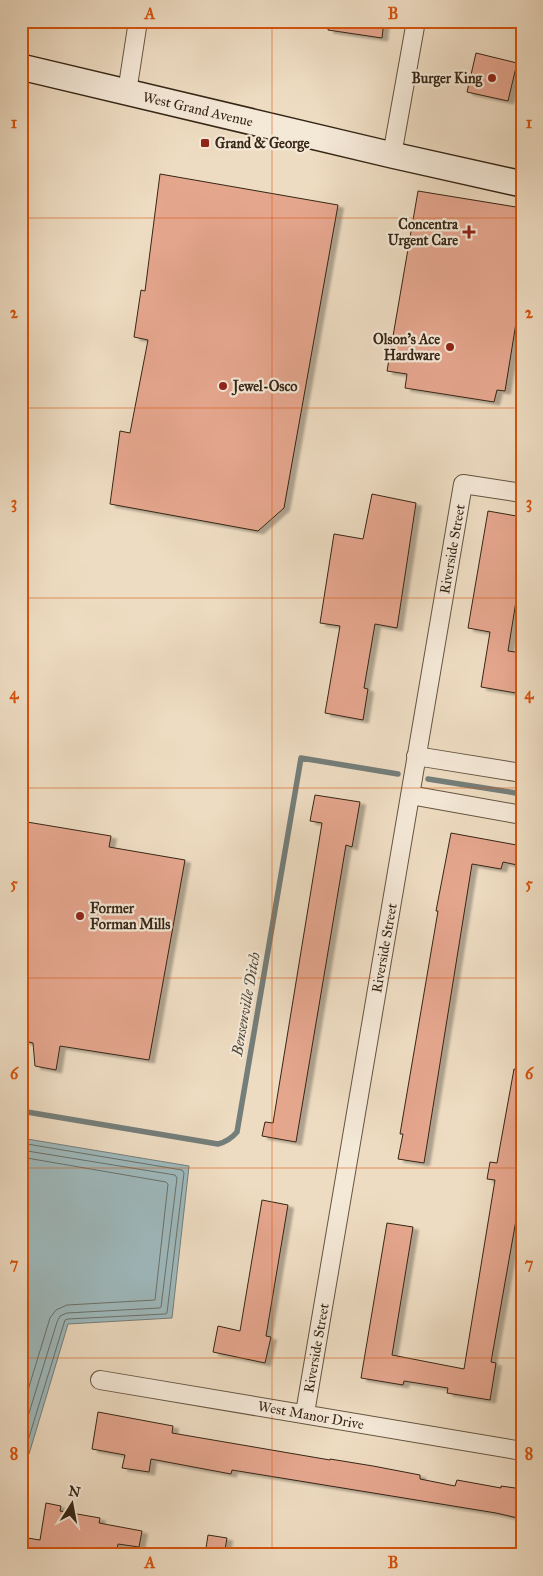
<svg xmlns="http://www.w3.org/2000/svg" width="543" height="1576" font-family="'IM FELL Great Primer',serif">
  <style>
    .water { fill: #9eb9bd; stroke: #747e7a }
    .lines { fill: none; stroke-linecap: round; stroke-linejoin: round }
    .shore { stroke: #6a7069; stroke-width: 1 }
    .stream { stroke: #747e7a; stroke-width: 5.5 }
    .building { fill: #e5a68e; stroke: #362615; filter: url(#shadow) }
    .minor-casing { stroke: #645440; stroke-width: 20 }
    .secondary-casing { stroke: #362615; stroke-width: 28 }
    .minor { stroke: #f4e8d7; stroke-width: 18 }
    .secondary { stroke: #f4e8d7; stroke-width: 25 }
    .grid { fill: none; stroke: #d6540d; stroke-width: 1; stroke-opacity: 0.55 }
    .poi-dot { fill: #8f2418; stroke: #f4e8d7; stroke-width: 2 }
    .labels { text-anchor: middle; stroke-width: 4.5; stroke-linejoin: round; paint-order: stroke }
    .poi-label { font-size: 14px; font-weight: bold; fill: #362615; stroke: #f4e8d7; text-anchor: end }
    .street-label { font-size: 14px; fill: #362615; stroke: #f4e8d7 }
    .water-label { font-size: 15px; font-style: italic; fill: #504b3f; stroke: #f4e8d7 }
    .neatline { fill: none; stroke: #d6540d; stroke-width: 2 }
    .grid-label { font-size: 16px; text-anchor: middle; font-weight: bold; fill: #d6540d }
  </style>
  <defs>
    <filter id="shadow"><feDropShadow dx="5.5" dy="3" stdDeviation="1" flood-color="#0004"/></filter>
  </defs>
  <rect width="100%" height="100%" fill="#eedcc2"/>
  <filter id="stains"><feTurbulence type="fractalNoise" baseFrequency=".004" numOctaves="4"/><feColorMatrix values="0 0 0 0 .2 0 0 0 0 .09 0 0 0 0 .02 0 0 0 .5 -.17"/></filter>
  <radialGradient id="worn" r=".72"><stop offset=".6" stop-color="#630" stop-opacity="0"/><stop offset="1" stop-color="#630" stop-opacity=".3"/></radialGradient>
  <path class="water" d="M21,1138L189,1166L172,1318L68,1324L29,1454L21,1453Z"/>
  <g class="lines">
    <path class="shore" d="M21,1143L182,1170L184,1173L167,1313L165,1314L68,1319L65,1320L26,1447L21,1448
      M21,1150L175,1175L177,1178L161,1307L159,1308L67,1313L60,1316L57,1322L21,1439
      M21,1157L166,1182L168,1184L155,1300L67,1305L56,1310L50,1318L21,1413"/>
    <path class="stream" d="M428,779L522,794
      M21,1111L218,1144C226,1142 231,1139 237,1132L301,758L398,774"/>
  </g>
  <path class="building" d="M329,21H384L382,38L328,30Z
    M476,53L517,63L508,101L467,92Z
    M160,174L338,205L284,508L258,531L110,504L120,431L130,433L148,340L134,337L141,290L145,291Z
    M418,191L522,208V286L505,391L497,390L494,402L405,388L407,374L387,371Z
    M372,494L416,503L397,628L375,624L364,688L368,689L363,720L325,713L340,626L320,623L334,534L363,539Z
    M488,511L522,517V564L508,651L522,653V694L481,687L490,632L468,628Z
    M315,795L360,802L352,847L346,845L296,1142L262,1136L265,1122L273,1123L322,823L310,821Z
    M21,821L111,836L109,847L185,860L149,1060L60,1046L56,1070L35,1066L33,1043L21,1040Z
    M451,833L522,846V866L503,862L501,869L472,864L424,1163L398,1159L403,1134H400L438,911H436Z
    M514,1069L522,1070V1186L491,1362L496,1363L490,1400L447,1393L448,1388L404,1381L403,1385L361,1378L387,1223L413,1227L392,1355L464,1369L495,1180L487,1179L490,1162L497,1163Z
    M262,1200L288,1205L266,1336L271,1337L265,1363L213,1352L218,1326L240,1331Z
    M98,1412L173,1426L172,1433L330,1460V1459L373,1466L420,1475V1479L455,1486L457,1480L501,1488V1486L522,1489V1519L496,1513L232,1470L231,1474L151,1459L149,1472L122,1468L125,1455L92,1449Z
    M46,1503L61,1506L60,1511L100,1518L99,1523L142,1531L139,1547L118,1544L116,1555H21V1537L40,1540Z
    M208,1535L227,1538L224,1555H205Z"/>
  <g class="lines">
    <g class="minor-casing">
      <path id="minor" d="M127,92L138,21
        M392,155L416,21
        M416,756L522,773
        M410,795L522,815
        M100,1380L522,1451
        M305,1413L463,484L522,493"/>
    </g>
    <g class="secondary-casing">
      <path id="secondary" d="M21,67L392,155L522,184"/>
    </g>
    <use href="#minor" class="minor"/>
    <use href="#secondary" class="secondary"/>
  </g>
  <path class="grid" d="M272,21V1555M21,218H522M21,408H522M21,598H522M21,788H522M21,978H522M21,1168H522M21,1358H522"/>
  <g class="poi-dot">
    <circle cx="492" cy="78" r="5"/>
    <rect x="200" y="138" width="10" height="10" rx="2.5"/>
    <path d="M466.5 224.5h5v5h5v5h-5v5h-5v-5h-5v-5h5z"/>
    <circle cx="450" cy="347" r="5"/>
    <circle cx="223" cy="386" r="5"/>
    <circle cx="80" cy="916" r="5"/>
  </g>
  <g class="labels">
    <g class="poi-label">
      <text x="482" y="83">Burger King</text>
      <text x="215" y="148" text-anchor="start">Grand &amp; George</text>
      <text x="458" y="229">Concentra<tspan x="458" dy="16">Urgent Care</tspan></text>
      <text x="440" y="344">Olson's Ace<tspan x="440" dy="16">Hardware</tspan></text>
      <text x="233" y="391" text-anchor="start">Jewel-Osco</text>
      <text x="90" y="913" text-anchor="start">Former<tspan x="90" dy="16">Forman Mills</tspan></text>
    </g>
    <g class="street-label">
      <text transform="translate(198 109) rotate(13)" y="5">West Grand Avenue</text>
      <text transform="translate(452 549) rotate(-80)" y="5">Riverside Street</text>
      <text transform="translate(384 948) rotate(-80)" y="5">Riverside Street</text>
      <text transform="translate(316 1348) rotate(-80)" y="5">Riverside Street</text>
      <text transform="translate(311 1415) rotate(10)" y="5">West Manor Drive</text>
    </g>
    <g class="water-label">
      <text transform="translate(246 1004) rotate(-80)" y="5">Bensenville Ditch</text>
    </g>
  </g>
  <rect width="543" height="1576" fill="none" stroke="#eedcc2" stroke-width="55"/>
  <g transform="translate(72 1504) rotate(11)" stroke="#f4e8d7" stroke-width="4" paint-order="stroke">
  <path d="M0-4L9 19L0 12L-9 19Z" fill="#362615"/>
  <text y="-8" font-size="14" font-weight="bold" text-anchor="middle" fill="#362615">N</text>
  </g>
  <rect x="28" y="28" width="488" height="1520" class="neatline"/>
  <g class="grid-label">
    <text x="150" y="19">A</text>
    <text x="393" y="19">B</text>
    <text x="14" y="128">1</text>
    <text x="529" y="128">1</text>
    <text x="14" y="318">2</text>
    <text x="529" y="318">2</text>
    <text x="14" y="508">3</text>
    <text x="529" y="508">3</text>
    <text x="14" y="699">4</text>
    <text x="529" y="699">4</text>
    <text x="14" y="889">5</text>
    <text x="529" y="889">5</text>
    <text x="14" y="1079">6</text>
    <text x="529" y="1079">6</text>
    <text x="14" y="1269">7</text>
    <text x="529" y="1269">7</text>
    <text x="14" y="1459">8</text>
    <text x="529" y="1459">8</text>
    <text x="150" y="1568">A</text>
    <text x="393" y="1568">B</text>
  </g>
  <rect width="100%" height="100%" filter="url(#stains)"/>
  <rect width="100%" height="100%" fill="url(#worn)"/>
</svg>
